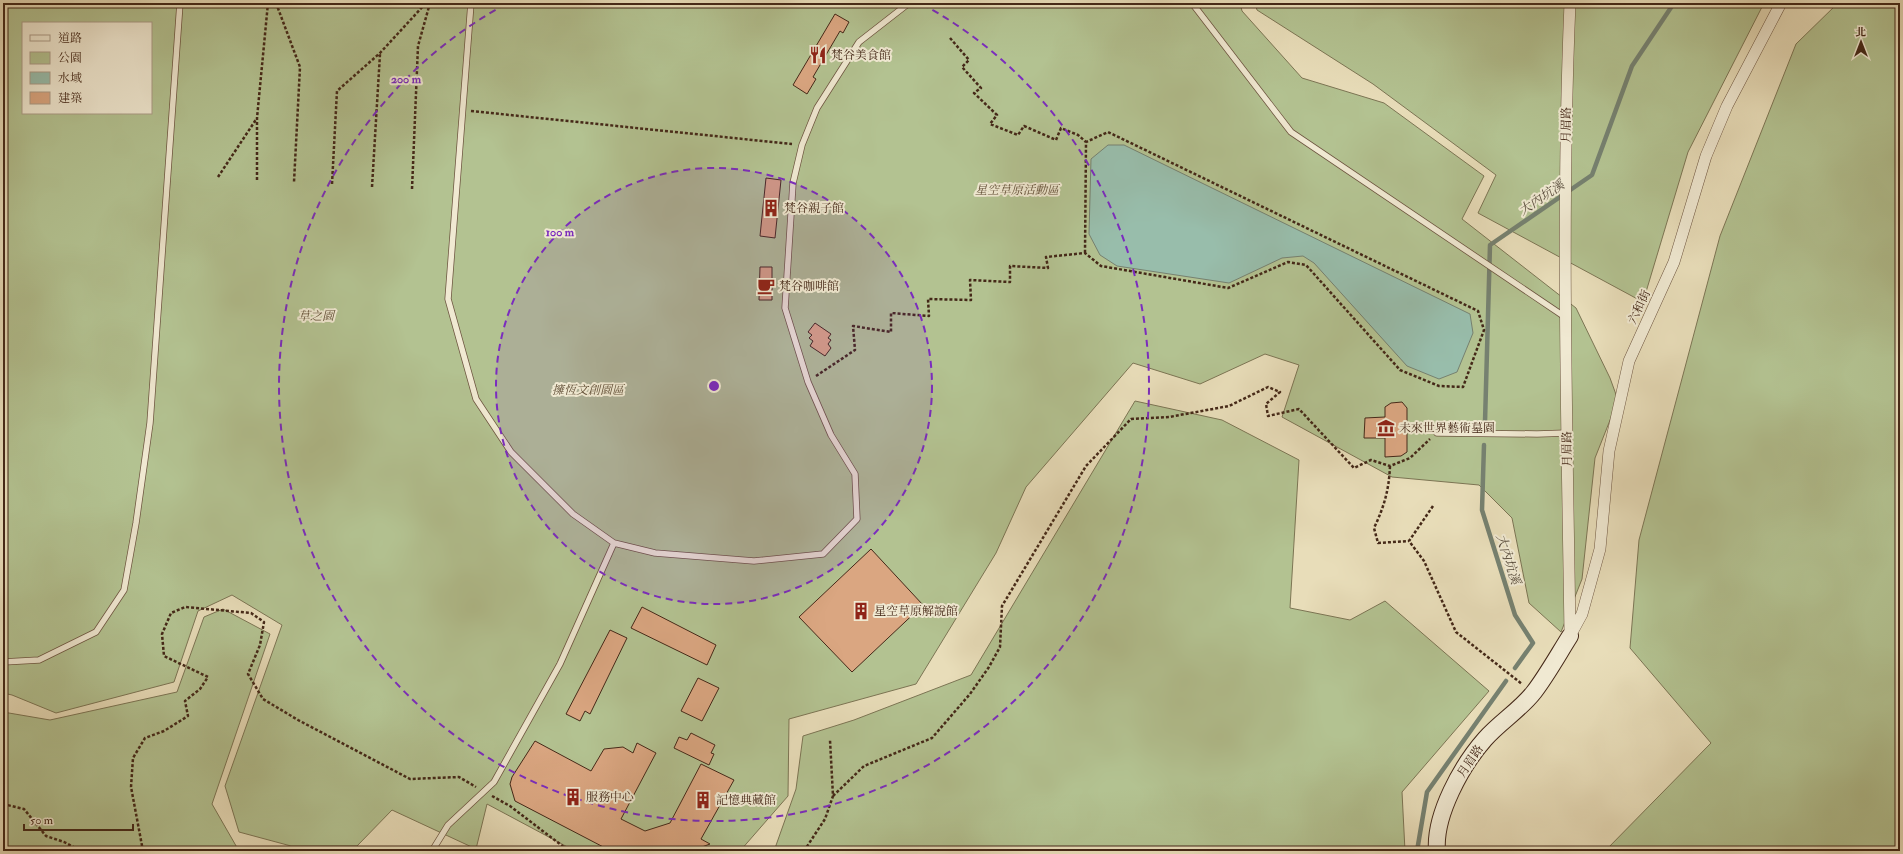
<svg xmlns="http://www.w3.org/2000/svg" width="1903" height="854" font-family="'IM FELL Double Pica','Noto Serif TC',serif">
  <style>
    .green { fill: #b3c291; stroke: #7c7554; fill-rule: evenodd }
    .water { fill: #98bdab; stroke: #768170 }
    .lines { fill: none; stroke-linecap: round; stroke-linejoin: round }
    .stream { stroke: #768170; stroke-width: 4.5 }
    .building { fill: #daa681; stroke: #442818 }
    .lane-casing { stroke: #6d5540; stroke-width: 7 }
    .street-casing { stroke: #6d5540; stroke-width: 12 }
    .secondary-casing { stroke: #442818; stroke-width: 18 }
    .path { stroke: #442818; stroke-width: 2.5; stroke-dasharray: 3 2; stroke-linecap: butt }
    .lane { stroke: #f0e9d2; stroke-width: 5.5 }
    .street { stroke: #f0e9d2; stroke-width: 11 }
    .secondary { stroke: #f0e9d2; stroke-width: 16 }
    .ring { fill: none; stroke: #7b2cbf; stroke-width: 2; stroke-dasharray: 7 5 }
    .labels { text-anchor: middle; stroke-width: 4; stroke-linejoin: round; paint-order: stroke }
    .poi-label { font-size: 12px; fill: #442818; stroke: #f0e9d2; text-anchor: start }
    .street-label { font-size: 12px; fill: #442818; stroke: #f0e9d2 }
    .park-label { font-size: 12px; font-style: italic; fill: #604e36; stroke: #f0e9d2 }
    .water-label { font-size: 13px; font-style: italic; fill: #594d3d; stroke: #f0e9d2 }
    .centre { fill: #7b2cbf; stroke: #f0e9d2; stroke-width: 2 }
    .ring-label { font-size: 12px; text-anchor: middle; font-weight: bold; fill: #7b2cbf; stroke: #f0e9d2; stroke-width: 4; stroke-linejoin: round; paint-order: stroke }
  </style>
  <rect width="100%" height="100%" fill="#e8ddb9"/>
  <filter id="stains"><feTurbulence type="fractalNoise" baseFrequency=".005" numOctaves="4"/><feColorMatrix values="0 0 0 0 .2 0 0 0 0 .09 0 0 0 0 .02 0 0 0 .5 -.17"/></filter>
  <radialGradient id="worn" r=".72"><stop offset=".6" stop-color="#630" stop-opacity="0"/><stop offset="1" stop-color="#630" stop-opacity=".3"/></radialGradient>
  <path class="green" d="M3,3H1240L1242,11L1302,78L1384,103L1484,176L1462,219L1576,308L1610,378L1618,400L1595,458L1582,579L1561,632L1529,603L1512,518L1479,485L1392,477L1282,417L1299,365L1265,354L1200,384L1133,363L1026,487L996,553L916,684L789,719L788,796L740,851H575L487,804L476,849L392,810L357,846H291L239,832L225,786L282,625L232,595L198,611L174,682L56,713L12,695L3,693ZM23,23H151V113H23Z
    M1255,3H1764L1688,152L1643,302L1478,213L1496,175L1373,84L1257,10Z
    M1838,3H1900V851H1605L1711,743L1630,648L1639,540L1720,236L1796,44Z
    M1135,401L1222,420L1299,460L1290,608L1350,620L1385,601L1489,691L1402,792L1405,851H774L796,789L803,736L854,720L971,675Z
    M223,609L270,634L212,804L239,851H3V712L50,720L177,692L204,617Z"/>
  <path class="water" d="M1108,145H1124L1470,314L1473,333L1457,372L1439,379L1407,366L1314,263L1303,256L1282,258L1229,283L1117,266L1100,255L1089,234L1091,159Z"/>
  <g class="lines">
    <path class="stream" d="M1485,422L1490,245L1592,175L1632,66L1674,3
      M1484,445L1482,510L1515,615L1533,643L1515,668
      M1417,851L1427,792L1506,681"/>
  </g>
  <path class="building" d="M835,14L849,22L843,33L840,31L813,77L816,79L807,94L793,85Z
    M766,178L781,180L775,238L760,236Z
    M760,267H772V300H759Z
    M815,323L831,334L828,338L831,340L828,344L831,348L825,356L810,346L813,341L809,338L812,335L808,332Z
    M1402,402L1407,408V452L1401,456L1385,457V438H1364L1365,418L1385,417V407L1391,403Z
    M871,549L923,605L852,672L799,617Z
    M642,607L716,645L707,665L631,628Z
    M610,630L627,638L590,714L585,711L580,721L566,714Z
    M698,678L719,688L702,721L681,711Z
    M691,733L715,745L711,753L714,754L709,765L674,748L679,737L687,740Z
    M535,741L591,771L604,749L623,747L633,753L637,743L656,753L621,819L645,831L670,823L701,764L734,780L701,839L710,844L691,851H611L515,801L510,784L512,777Z"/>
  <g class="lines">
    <g class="lane-casing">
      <path id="lane" d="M471,3L448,299L476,399L511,452L573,514L614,543L655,553L754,561L823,554L857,519L855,474L831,435L808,382L785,308L793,183L802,145L817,108L859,42L909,3
        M1192,3L1291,132L1565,317
        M1437,433L1537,434L1567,433
        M3,662L39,660L96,632L124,590L136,523L150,423L180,3
        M432,851L448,825L494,782L560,664L614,543"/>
    </g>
    <g class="street-casing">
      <path id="street" d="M1570,3C1561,213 1567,423 1570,634
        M1570,636L1582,614L1600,549L1609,451L1629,361L1674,262L1706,156L1727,106L1781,3"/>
    </g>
    <g class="secondary-casing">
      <path id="secondary" d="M1437,851C1434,815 1462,765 1485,739C1500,722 1520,710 1534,692C1547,675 1558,655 1570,636"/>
    </g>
    <path class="path" d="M276,3L300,67L294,182
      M950,38L969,60L962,67L981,88L974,93L997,115L990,124L1018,135L1024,126L1056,140L1061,128L1078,135L1086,142
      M471,111L792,144
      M218,177L257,118
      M257,180V118L268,3
      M332,184L337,91L380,53L426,3
      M372,187L380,54
      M412,189L418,46L430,3
      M816,376L855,350L853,326L891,332V313L929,316L928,299L971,300L970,280L1010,282V266L1048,268L1046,257L1085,253L1101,266L1228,288L1288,262L1306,265L1400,370L1439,386L1463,387L1484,330L1478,311L1108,132L1086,142L1085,253
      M1390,466C1389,490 1384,507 1374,528L1378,543L1409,541
      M1433,506L1409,541L1424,561L1456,632L1522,684
      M492,796L510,806L569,851
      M833,796L864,766L932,738L970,694L989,667L1000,647L1002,606L1086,466L1131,419L1169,417L1229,406L1268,387L1280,392L1266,404L1268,416L1299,409L1354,468L1371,460L1390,466L1410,458L1430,439
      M3,804L24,809L46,836L64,842L81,851
      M143,851L131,787L133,758L145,738L164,731L188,716L185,701L200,689L208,677L164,656L162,634L171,613L185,607L251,613L264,622L260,645L248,674L263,699L298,720L410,779L459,777L476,787
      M804,851L825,819L833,796L830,740"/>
    <use href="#lane" class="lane"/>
    <use href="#street" class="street"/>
    <use href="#secondary" class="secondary"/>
  </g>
  <circle cx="714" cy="386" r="218" fill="#7b2cbf" fill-opacity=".12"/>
  <g class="ring">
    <circle cx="714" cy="386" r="218"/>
    <path d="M922 4A435 435 0 1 1 506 4"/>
  </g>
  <defs>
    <g id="restaurant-bare" transform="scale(1.38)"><path d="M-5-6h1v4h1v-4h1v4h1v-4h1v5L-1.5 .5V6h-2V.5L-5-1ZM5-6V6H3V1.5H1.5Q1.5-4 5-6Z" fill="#8f2418" stroke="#f0e9d2" stroke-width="2.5" paint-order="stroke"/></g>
    <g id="building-bare" transform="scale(1.38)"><path d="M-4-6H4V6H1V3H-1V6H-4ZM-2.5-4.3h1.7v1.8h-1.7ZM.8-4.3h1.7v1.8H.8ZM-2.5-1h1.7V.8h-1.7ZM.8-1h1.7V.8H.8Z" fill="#8f2418" stroke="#f0e9d2" stroke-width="2.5" paint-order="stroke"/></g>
    <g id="cafe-bare" transform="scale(1.38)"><path d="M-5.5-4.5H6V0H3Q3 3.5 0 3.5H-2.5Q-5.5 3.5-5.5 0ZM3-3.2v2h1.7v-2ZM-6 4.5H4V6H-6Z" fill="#8f2418" stroke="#f0e9d2" stroke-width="2.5" paint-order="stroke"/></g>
    <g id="museum-bare" transform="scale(1.38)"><path d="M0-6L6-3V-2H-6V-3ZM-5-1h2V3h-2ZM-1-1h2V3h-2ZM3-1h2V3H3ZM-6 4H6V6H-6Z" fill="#8f2418" stroke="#f0e9d2" stroke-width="2.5" paint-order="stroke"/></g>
  </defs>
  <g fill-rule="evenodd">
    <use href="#restaurant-bare" x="818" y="55"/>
    <use href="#building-bare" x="771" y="208"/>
    <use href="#cafe-bare" x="766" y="286"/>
    <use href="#museum-bare" x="1386" y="428"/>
    <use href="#building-bare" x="861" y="611"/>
    <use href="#building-bare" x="573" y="797"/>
    <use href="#building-bare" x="703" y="800"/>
  </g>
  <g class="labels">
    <g class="poi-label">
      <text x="831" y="59">梵谷美食館</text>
      <text x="784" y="212">梵谷親子館</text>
      <text x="779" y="290">梵谷咖啡館</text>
      <text x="1399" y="432">未來世界藝術墓園</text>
      <text x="874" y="615">星空草原解說館</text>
      <text x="586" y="801">服務中心</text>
      <text x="716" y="804">記憶典藏館</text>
    </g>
    <g class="street-label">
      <text transform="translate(1566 125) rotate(-89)" y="4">月眉路</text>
      <text transform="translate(1639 307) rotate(-65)" y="4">六和街</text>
      <text transform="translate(1567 449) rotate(-91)" y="4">月眉路</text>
      <text transform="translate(1470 761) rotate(-56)" y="4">月眉路</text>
    </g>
    <g class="park-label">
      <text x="1017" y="194">星空草原活動區</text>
      <text x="316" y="320">草之園</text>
      <text x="588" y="394">擁恆文創園區</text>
    </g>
    <g class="water-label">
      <text transform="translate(1541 197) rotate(-34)" y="5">大內坑溪</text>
      <text transform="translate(1509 559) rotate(72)" y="5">大內坑溪</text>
    </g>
  </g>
  <circle cx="714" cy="386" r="6" class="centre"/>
  <g class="ring-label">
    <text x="406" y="83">200 m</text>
    <text x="560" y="236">100 m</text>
  </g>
  <rect width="1903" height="854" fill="none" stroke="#e8ddb9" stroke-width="16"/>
  <rect x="4" y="4" width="1895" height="846" fill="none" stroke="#442818" stroke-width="2"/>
  <rect x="8" y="8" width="1887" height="838" fill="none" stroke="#442818"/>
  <rect x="22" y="22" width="130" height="92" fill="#f0e9d2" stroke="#ab9c88"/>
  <rect x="30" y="35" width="20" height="6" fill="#f0e9d2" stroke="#ab9c88"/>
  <text x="58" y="42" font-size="12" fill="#442818">道路</text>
  <rect x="30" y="52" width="20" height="12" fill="#b3c291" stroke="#ab9c88"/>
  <text x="58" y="62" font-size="12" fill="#442818">公園</text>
  <rect x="30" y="72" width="20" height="12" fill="#98bdab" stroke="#ab9c88"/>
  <text x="58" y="82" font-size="12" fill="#442818">水域</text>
  <rect x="30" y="92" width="20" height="12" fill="#daa681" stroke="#ab9c88"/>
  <text x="58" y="102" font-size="12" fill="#442818">建築</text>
  <g transform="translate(1861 42)" stroke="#f0e9d2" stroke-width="3" paint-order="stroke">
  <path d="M0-3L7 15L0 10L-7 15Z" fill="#442818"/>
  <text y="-6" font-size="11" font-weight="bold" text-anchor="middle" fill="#442818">北</text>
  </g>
  <path d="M24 824v6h109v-6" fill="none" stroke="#442818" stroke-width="2"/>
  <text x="30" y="824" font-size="12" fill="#442818" stroke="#f0e9d2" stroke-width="3" paint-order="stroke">50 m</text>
  <rect width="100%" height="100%" filter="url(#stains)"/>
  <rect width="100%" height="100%" fill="url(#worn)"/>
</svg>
